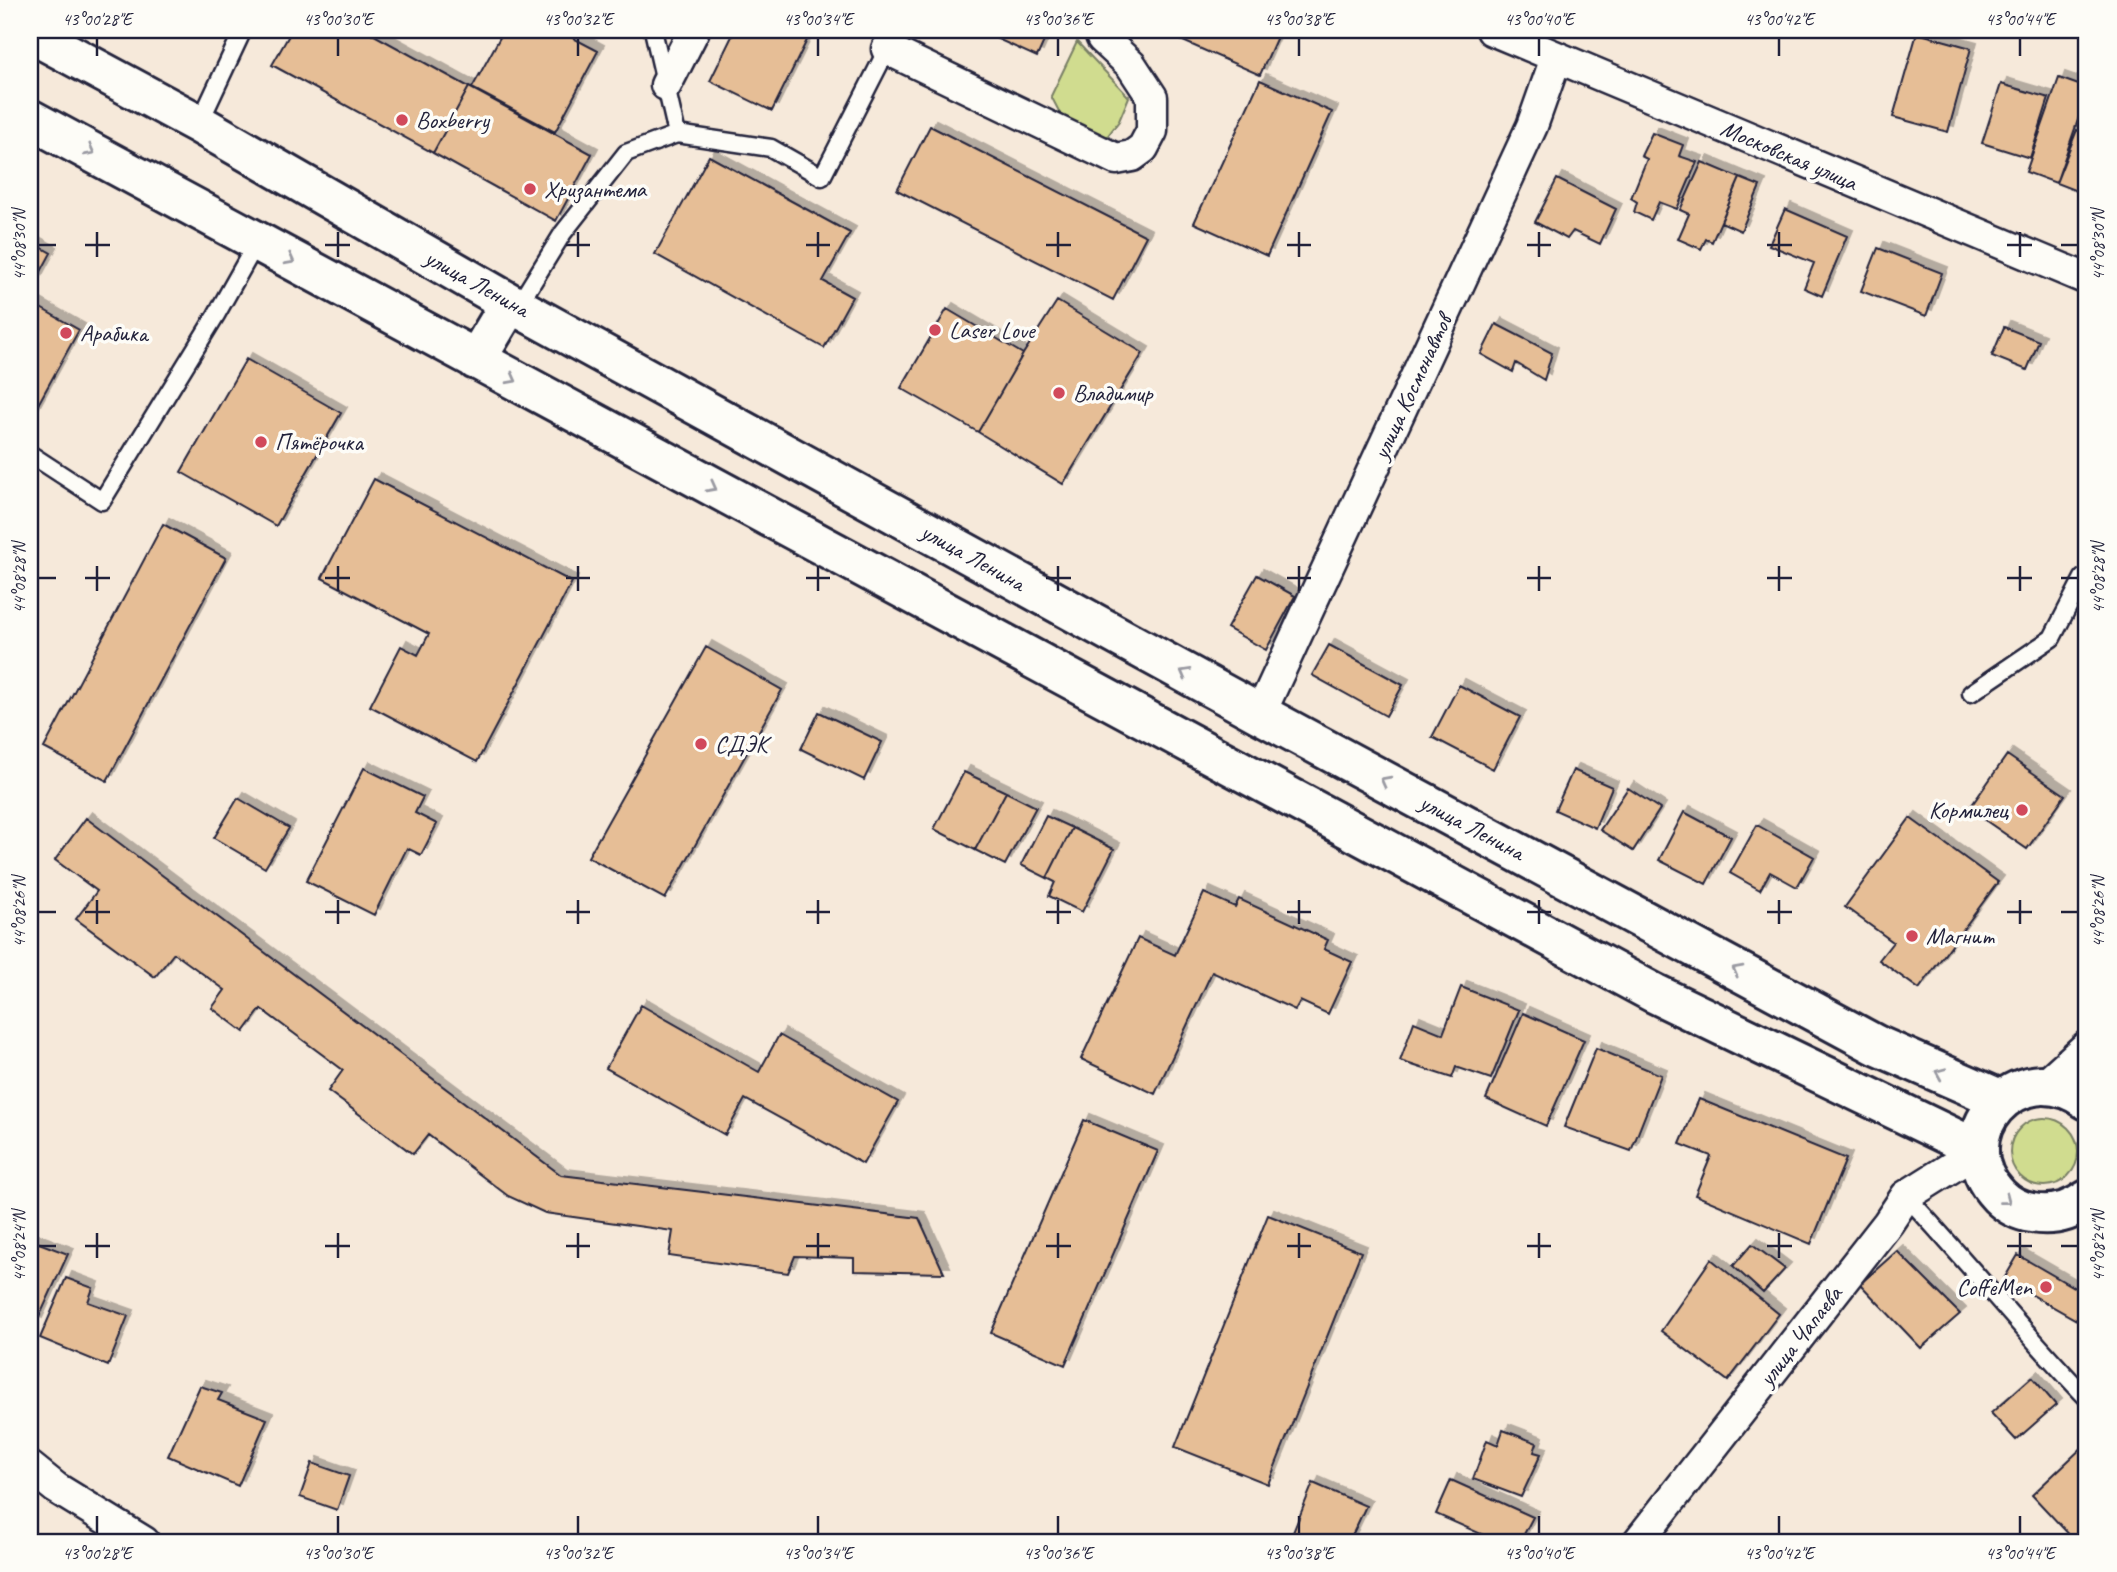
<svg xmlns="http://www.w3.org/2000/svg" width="2117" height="1572" font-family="Caveat,sans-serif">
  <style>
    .green { fill: #d0dc8f; stroke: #797f65; stroke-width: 2 }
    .building { fill: #e6be96; stroke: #22223b; stroke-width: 2; filter: url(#shadow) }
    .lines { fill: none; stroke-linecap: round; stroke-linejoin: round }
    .lane-casing { stroke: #22223b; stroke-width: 21 }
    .street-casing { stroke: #22223b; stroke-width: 35 }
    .secondary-casing { stroke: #22223b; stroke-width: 44 }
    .lane { stroke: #fdfcf7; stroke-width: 16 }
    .street { stroke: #fdfcf7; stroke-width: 30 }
    .secondary { stroke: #fdfcf7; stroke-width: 38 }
    .oneway { stroke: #9a9aa2 }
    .ticks { fill: none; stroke: #22223b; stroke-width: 2.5 }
    .poi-dot { fill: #d1495b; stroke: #fdfcf7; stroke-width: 2.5 }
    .labels { text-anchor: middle; stroke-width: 7; stroke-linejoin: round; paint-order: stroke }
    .poi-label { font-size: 24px; fill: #22223b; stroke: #fdfcf7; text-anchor: start }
    .street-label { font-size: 24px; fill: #22223b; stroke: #fdfcf7 }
    .neatline { fill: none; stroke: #22223b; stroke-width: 2.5 }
    .ticks-label { font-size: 18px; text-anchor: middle; fill: #22223b }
  </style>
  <defs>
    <filter id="shadow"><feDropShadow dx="6" dy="-6" stdDeviation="0" flood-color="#0004"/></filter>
  </defs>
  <rect width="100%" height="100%" fill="#f6e9da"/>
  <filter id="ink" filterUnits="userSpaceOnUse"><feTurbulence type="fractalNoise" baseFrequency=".0143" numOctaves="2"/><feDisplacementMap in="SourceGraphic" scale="14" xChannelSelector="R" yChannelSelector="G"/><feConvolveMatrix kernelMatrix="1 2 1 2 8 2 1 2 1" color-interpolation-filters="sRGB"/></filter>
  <g filter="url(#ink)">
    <path class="green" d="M1077,42L1129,97L1119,121L1106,138L1063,119L1051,96Z
      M2010 1152a34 34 0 1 1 68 0a34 34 0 1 1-68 0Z"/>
    <path class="building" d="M292,30H365L469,87L433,153L272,65Z
      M504,30H558L598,51L555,132L472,88Z
      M735,30H812L772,111L710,81Z
      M978,30H1049L1037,57Z
      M1158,30H1280L1260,75Z
      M1917,33L1971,48L1948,132L1893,117Z
      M2059,78L2087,88V94L2056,183L2026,172Z
      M1260,80L1332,112L1267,256L1194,223Z
      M2001,84L2049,98L2030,158L1982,143Z
      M469,87L592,154L556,221L433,153Z
      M930,126L1146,236L1113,300L897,190Z
      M2077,130L2087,135V195L2056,183Z
      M1652,133L1683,145L1679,156L1697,162L1677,209L1659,202L1651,220L1634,212L1637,202L1631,198L1647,159L1641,156Z
      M709,156L850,233L823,281L852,297L824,348L655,254Z
      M1702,162L1740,178L1712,242L1706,239L1701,249L1678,239L1689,214L1680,210Z
      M1740,178L1760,186L1741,231L1721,222Z
      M1557,179L1616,209L1600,244L1573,231L1567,239L1535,222Z
      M1785,209L1847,236L1822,296L1804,288L1814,263L1769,245Z
      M30,241L51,253L30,292Z
      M1878,248L1942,273L1926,316L1861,291Z
      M1057,301L1143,353L1063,484L978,432L1023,354Z
      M30,302L79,330L30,419Z
      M947,309L1023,354L978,432L901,388Z
      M1496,324L1552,353L1544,380L1516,363L1513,372L1481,354Z
      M2004,327L2039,341L2027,370L1992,356Z
      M246,359L341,413L276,526L181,472Z
      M374,479L572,582L477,762L370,706L401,646L418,655L429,634L322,578Z
      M163,524L226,558L107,781L44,748Z
      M1257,575L1295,596L1266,650L1227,628Z
      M1329,645L1403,685L1386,716L1312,675Z
      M706,647L782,690L665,899L588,857Z
      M1459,685L1520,717L1493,769L1432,737Z
      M819,712L882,742L864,780L801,749Z
      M2007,755L2065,795L2027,849L1969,809Z
      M364,768L423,797L415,813L437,824L421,855L407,848L374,915L306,881Z
      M1573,770L1612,787L1595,828L1555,810Z
      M964,772L1006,792L975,850L934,829Z
      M1628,788L1660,809L1633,851L1600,830Z
      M1006,792L1036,807L1005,865L975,850Z
      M238,798L289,828L265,868L214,838Z
      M1684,812L1731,837L1706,884L1659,860Z
      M1046,816L1072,828L1047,878L1021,865Z
      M86,818L561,1175L919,1218L944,1273L854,1271V1258L795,1256L788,1273L669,1256L673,1231L545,1213L508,1196L428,1135L413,1154L328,1091L343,1070L261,1009L244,1032L212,1008L225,990L174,953L155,977L76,919L97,891L55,860Z
      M1910,818L1998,882L1919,989L1879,960L1893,942L1845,907Z
      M1757,825L1814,857L1797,887L1770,872L1760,890L1730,873Z
      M1072,828L1114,849L1082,912L1049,896L1055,882L1047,878Z
      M1204,893L1235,907L1239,899L1328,940L1324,949L1352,962L1328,1014L1300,1001L1295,1010L1212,972L1155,1094L1081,1059L1138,938L1175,955Z
      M1461,987L1519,1010L1491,1079L1456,1067L1452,1078L1400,1061L1414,1022L1443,1034Z
      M641,1005L759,1072L779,1035L898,1102L863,1164L745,1099L725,1135L606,1068Z
      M1523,1013L1584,1040L1546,1126L1486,1099Z
      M1596,1048L1661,1075L1631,1151L1564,1127Z
      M1699,1099L1846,1159L1811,1244L1695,1195L1711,1156L1680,1144Z
      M1084,1120L1158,1151L1065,1365L991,1333Z
      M1268,1215L1361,1252L1268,1484L1175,1447Z
      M31,1240L68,1254L36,1324L30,1321Z
      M1752,1244L1785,1269L1763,1293L1733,1266Z
      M1897,1251L1960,1314L1921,1348L1860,1284Z
      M2018,1255L2087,1295V1313L2082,1323L2004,1279Z
      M1711,1259L1779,1314L1728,1381L1661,1331Z
      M66,1278L93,1288L88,1302L128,1316L108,1366L40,1338Z
      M2032,1377L2056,1405L2016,1440L1991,1413Z
      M200,1386L222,1393L218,1400L267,1419L238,1486L168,1456Z
      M1503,1430L1537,1443L1534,1452L1541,1454L1521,1497L1473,1479L1487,1440L1498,1445Z
      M2087,1443V1534L2079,1542H2076L2032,1495Z
      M312,1463L349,1476L337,1510L300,1497Z
      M1451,1480L1533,1517L1520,1542H1499L1436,1514Z
      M1313,1483L1366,1506L1349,1542H1295L1290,1540Z"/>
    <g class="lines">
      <g class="lane-casing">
        <path id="lane" d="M653,30L677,134
          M199,124L243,30
          M518,306L563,233L626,153L677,134L771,148L822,177L897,30
          M30,454L102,501L216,315L257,242
          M1971,693L2052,638L2083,578H2087
          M1906,1196C1968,1262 2024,1333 2087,1398"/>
      </g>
      <g class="street-casing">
        <path id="street" d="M1492,30L2087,279
          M887,49L1116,159L1132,156L1143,148L1152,131V97L1131,65L1102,38L1099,30
          M666,85L694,30
          M1260,714L1532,126L1556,58
          M2045,1084L2087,1046
          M30,1467L56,1488L144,1542
          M1638,1542L1888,1223L1906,1196L1979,1150"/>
      </g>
      <g class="secondary-casing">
        <path id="secondary" d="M30,33L199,124L510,303L1260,714L1876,1045L2002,1100
          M30,119L1654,993L1979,1150
          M476,360L510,303
          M2087,1100C2017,1050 1942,1137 1999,1196C2008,1205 2019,1211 2032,1213C2052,1217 2070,1212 2087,1200"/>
      </g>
      <use href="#lane" class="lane"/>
      <use href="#street" class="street"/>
      <use href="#secondary" class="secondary"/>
    </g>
    <defs><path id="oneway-chevron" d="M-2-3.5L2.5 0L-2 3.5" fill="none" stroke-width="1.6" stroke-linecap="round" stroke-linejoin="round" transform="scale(1.75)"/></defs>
    <g class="oneway">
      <use href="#oneway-chevron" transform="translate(90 151) rotate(28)"/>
      <use href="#oneway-chevron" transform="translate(290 260) rotate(28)"/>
      <use href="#oneway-chevron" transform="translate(512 379) rotate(28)"/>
      <use href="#oneway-chevron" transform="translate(712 487) rotate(28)"/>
      <use href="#oneway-chevron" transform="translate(1185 673) rotate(-151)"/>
      <use href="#oneway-chevron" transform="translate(1385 781) rotate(-152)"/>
      <use href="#oneway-chevron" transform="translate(1737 970) rotate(-152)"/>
      <use href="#oneway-chevron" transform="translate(1940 1073) rotate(-157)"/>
      <use href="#oneway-chevron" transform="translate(2006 1200) rotate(38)"/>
    </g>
  </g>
  <path class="ticks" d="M97,38V56M338,38V56M578,38V56M818,38V56M1058,38V56M1299,38V56M1539,38V56M1779,38V56M2020,38V56M97,232V257M338,232V257M578,232V257M818,232V257M1058,232V257M1299,232V257M1539,232V257M1779,232V257M2020,232V257M38,245H56M85,245H110M325,245H350M566,245H590M806,245H830M1046,245H1071M1287,245H1311M1527,245H1551M1767,245H1792M2007,245H2032M2061,245H2078M97,566V591M338,566V591M578,566V591M818,566V591M1058,566V591M1299,566V591M1539,566V591M1779,566V591M2020,566V591M38,578H56M85,578H110M325,578H350M566,578H590M806,578H830M1046,578H1071M1287,578H1311M1527,578H1551M1767,578H1792M2007,578H2032M2061,578H2078M97,900V924M338,900V924M578,900V924M818,900V924M1058,900V924M1299,900V924M1539,900V924M1779,900V924M2020,900V924M38,912H56M85,912H110M325,912H350M566,912H590M806,912H830M1046,912H1071M1287,912H1311M1527,912H1551M1767,912H1792M2007,912H2032M2061,912H2078M97,1233V1258M338,1233V1258M578,1233V1258M818,1233V1258M1058,1233V1258M1299,1233V1258M1539,1233V1258M1779,1233V1258M2020,1233V1258M38,1246H56M85,1246H110M325,1246H350M566,1246H590M806,1246H830M1046,1246H1071M1287,1246H1311M1527,1246H1551M1767,1246H1792M2007,1246H2032M2061,1246H2078M97,1516V1534M338,1516V1534M578,1516V1534M818,1516V1534M1058,1516V1534M1299,1516V1534M1539,1516V1534M1779,1516V1534M2020,1516V1534"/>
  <g class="poi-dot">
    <circle cx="402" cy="120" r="7"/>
    <circle cx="530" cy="189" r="7"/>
    <circle cx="935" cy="330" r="7"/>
    <circle cx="66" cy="333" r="7"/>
    <circle cx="1059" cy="393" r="7"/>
    <circle cx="261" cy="442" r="7"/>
    <circle cx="701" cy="744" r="7"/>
    <circle cx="2022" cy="810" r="7"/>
    <circle cx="1912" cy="936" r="7"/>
    <circle cx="2046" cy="1287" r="7"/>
  </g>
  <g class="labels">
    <g class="poi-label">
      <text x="416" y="128">Boxberry</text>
      <text x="544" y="197">Хризантема</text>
      <text x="949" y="338">Laser Love</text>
      <text x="80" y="341">Арабика</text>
      <text x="1073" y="401">Владимир</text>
      <text x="275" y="450">Пятёрочка</text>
      <text x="715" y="752">СДЭК</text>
      <text x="2008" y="818" text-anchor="end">Кормилец</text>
      <text x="1926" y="944">Магнит</text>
      <text x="2032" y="1295" text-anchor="end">CoffeMen</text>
    </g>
    <g class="street-label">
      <text transform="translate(1789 155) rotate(23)" y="8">Московская улица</text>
      <text transform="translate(477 283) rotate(29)" y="8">улица Ленина</text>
      <text transform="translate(1412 387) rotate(-65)" y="8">улица Космонавтов</text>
      <text transform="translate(973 557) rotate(29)" y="8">улица Ленина</text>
      <text transform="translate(1472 827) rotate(28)" y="8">улица Ленина</text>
      <text transform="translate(1800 1336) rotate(-52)" y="8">улица Чапаева</text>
    </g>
  </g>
  <rect width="2117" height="1572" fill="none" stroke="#fdfcf7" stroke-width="77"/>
  <rect x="38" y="38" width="2040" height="1496" class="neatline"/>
  <g class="ticks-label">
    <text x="97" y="25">43°00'28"E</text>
    <text x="338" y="25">43°00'30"E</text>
    <text x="578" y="25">43°00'32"E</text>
    <text x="818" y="25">43°00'34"E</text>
    <text x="1058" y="25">43°00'36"E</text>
    <text x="1299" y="25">43°00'38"E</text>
    <text x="1539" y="25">43°00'40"E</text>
    <text x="1779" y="25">43°00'42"E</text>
    <text x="2020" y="25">43°00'44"E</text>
    <text transform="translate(19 245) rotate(-90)" y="6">44°08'30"N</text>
    <text transform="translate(2098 245) rotate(-90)" y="6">44°08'30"N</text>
    <text transform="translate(19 578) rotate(-90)" y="6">44°08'28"N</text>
    <text transform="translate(2098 578) rotate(-90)" y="6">44°08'28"N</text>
    <text transform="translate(19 912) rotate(-90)" y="6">44°08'26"N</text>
    <text transform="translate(2098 912) rotate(-90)" y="6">44°08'26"N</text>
    <text transform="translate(19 1246) rotate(-90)" y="6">44°08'24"N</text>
    <text transform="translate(2098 1246) rotate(-90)" y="6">44°08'24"N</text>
    <text x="97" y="1559">43°00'28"E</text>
    <text x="338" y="1559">43°00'30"E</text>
    <text x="578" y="1559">43°00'32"E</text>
    <text x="818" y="1559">43°00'34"E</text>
    <text x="1058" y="1559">43°00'36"E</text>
    <text x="1299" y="1559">43°00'38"E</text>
    <text x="1539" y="1559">43°00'40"E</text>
    <text x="1779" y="1559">43°00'42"E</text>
    <text x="2020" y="1559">43°00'44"E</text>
  </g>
</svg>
